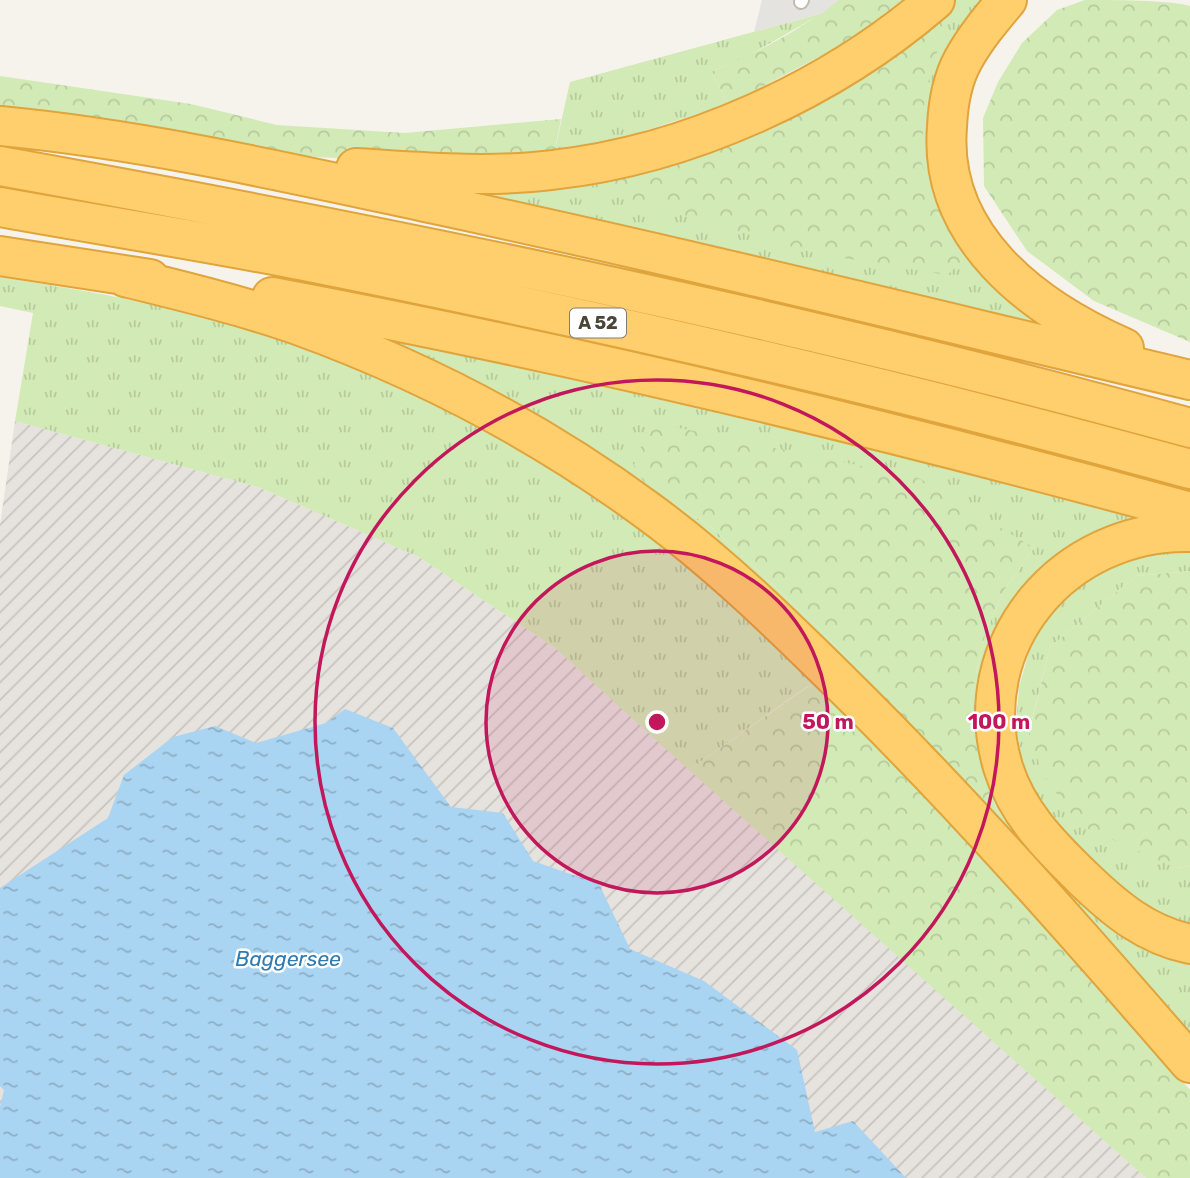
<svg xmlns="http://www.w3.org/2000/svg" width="1190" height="1178" font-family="Rubik,sans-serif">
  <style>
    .industrial { fill: url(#industrial-furrows) }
    .grass { fill: url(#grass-tufts); fill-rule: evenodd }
    .forest { fill: url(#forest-crowns) }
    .parking { fill: #e5e3e0 }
    .water { fill: url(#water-ripples) }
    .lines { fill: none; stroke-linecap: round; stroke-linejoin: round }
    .lane-casing { stroke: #c2bbae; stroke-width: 16 }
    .highway-casing { stroke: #e0a43c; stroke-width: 42 }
    .lane { stroke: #fff; stroke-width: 12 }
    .highway { stroke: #ffcf6e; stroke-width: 38 }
    .ring { fill: none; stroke: #c2185b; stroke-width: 3.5 }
    .labels { text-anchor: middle; stroke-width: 5; stroke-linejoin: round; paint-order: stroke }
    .shield { fill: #fff; stroke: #817c74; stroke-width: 2 }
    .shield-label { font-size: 18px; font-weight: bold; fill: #4b4439 }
    .water-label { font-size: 21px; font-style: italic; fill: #2e7ab2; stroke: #fff }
    .centre { fill: #c2185b; stroke: #fff; stroke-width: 3.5 }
    .ring-label { font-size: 21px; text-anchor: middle; font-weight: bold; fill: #c2185b; stroke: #fff; stroke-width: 5; stroke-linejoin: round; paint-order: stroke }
  </style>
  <defs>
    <pattern id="industrial-furrows" width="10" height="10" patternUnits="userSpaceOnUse" patternTransform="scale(1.75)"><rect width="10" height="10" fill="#e6e2dd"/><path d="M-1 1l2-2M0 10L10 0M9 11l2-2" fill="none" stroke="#c7c3be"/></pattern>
    <pattern id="grass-tufts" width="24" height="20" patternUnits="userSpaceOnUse" patternTransform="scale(1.75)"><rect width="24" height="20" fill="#d2eab5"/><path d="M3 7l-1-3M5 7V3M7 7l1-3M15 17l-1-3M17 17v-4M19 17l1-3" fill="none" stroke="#b6ca9c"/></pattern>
    <pattern id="forest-crowns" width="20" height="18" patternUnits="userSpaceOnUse" patternTransform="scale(1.75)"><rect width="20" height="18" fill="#d2eab5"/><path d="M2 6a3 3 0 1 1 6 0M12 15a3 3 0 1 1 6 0" fill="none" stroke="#b6ca9c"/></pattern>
    <pattern id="water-ripples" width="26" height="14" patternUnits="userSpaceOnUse" patternTransform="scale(1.75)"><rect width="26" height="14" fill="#a9d4f2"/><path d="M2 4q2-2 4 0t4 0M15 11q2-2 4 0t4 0" fill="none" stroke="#8caec5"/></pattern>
  </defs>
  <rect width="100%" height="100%" fill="#f6f3ec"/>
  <path class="industrial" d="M15,421L258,487L419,557L555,648L1146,1178H0V525Z"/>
  <path class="grass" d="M950,0H990L937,155L1052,328L725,248L475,194V186L595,174Z
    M823,13L746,57L711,72L729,104L612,141L554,154L570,82Z
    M0,277C118,296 238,316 350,361C449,402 545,456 632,520C699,569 759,626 819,684L808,686L689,770L555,648L419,557L258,487L15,421L33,313L0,306Z
    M343,329C608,382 870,444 1132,512L1134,521L1025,592L992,770L1190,956V1054L765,595ZM646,486L1034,548L1005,589L986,631L970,700L1000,823L819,628L711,527Z
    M1190,549V571L1136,576L1050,647L1028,736L1176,868L1190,866V929L1150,915L1061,833L1038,799L1022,762L1016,725L1019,687L1029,652L1048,614L1078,583L1121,557Z"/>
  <path class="forest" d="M838,0H902L853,39L729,104L711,72C756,53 800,31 838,0Z
    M1085,0C1110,0 1171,0 1190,6V342L1094,301L1027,251L984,186L983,118L998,82L1022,43L1057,10Z
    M948,15L925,93L921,162L964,260L947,275L814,253L597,191L603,177L841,88Z
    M0,76L191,104L277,125L405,133L561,119L554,154L389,161L316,157L0,112Z
    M651,422L919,478L1034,548L1005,589L986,631L970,700L986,774L1001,824L819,628L711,527L646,486L634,465Z
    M1190,571V866L1176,868L1080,825L1046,779L1028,737L1050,647L1136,576Z
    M819,684L1011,887L1190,1090V1178H1146L689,770L809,686Z"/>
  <path class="parking" d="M762,0H838L823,13L754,32Z"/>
  <path class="water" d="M345,709L393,728L451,807L503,813L533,861L599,884L630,949L704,981L797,1050L815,1132L853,1121L906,1178H0V1107L4,1090L0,1086V888L108,818L124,775L173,737L215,726L256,743L326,723Z"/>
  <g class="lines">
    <g class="lane-casing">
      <path id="lane" d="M801,2L802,0"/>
    </g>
    <g class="highway-casing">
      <path id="highway" d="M1007,0C991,19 975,38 963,60C952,80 948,104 947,127C938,237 1033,308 1124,348
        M0,126C148,140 294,174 439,205C691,259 940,321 1190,380
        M0,166C400,238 798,320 1190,428
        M356,168C421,172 488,178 552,170C688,155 831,90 935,0
        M0,207C104,226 210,242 314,263C608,322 901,389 1190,469
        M0,256L150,279
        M125,277C182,291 240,305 295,324C420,369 542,433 648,511C718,562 780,623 841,683C964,804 1077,933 1190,1063
        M272,297C581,355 887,429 1190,512
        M1190,532C1065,529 966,643 1003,767C1017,813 1049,845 1083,878C1114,908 1146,935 1190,944"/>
    </g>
    <use href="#lane" class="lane"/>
    <use href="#highway" class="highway"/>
  </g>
  <circle cx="657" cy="722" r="171" fill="#c2185b" fill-opacity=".12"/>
  <g class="ring">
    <circle cx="657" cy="722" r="171"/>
    <circle cx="657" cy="722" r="342"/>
  </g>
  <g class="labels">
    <rect class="shield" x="570" y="308.5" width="56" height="29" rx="5"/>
    <g class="shield-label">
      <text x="598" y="329">A 52</text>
    </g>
    <g class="water-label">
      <text x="288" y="966">Baggersee</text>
    </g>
  </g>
  <circle cx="657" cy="722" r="10" class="centre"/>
  <g class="ring-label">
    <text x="828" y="729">50 m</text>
    <text x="999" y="729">100 m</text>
  </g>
</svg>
